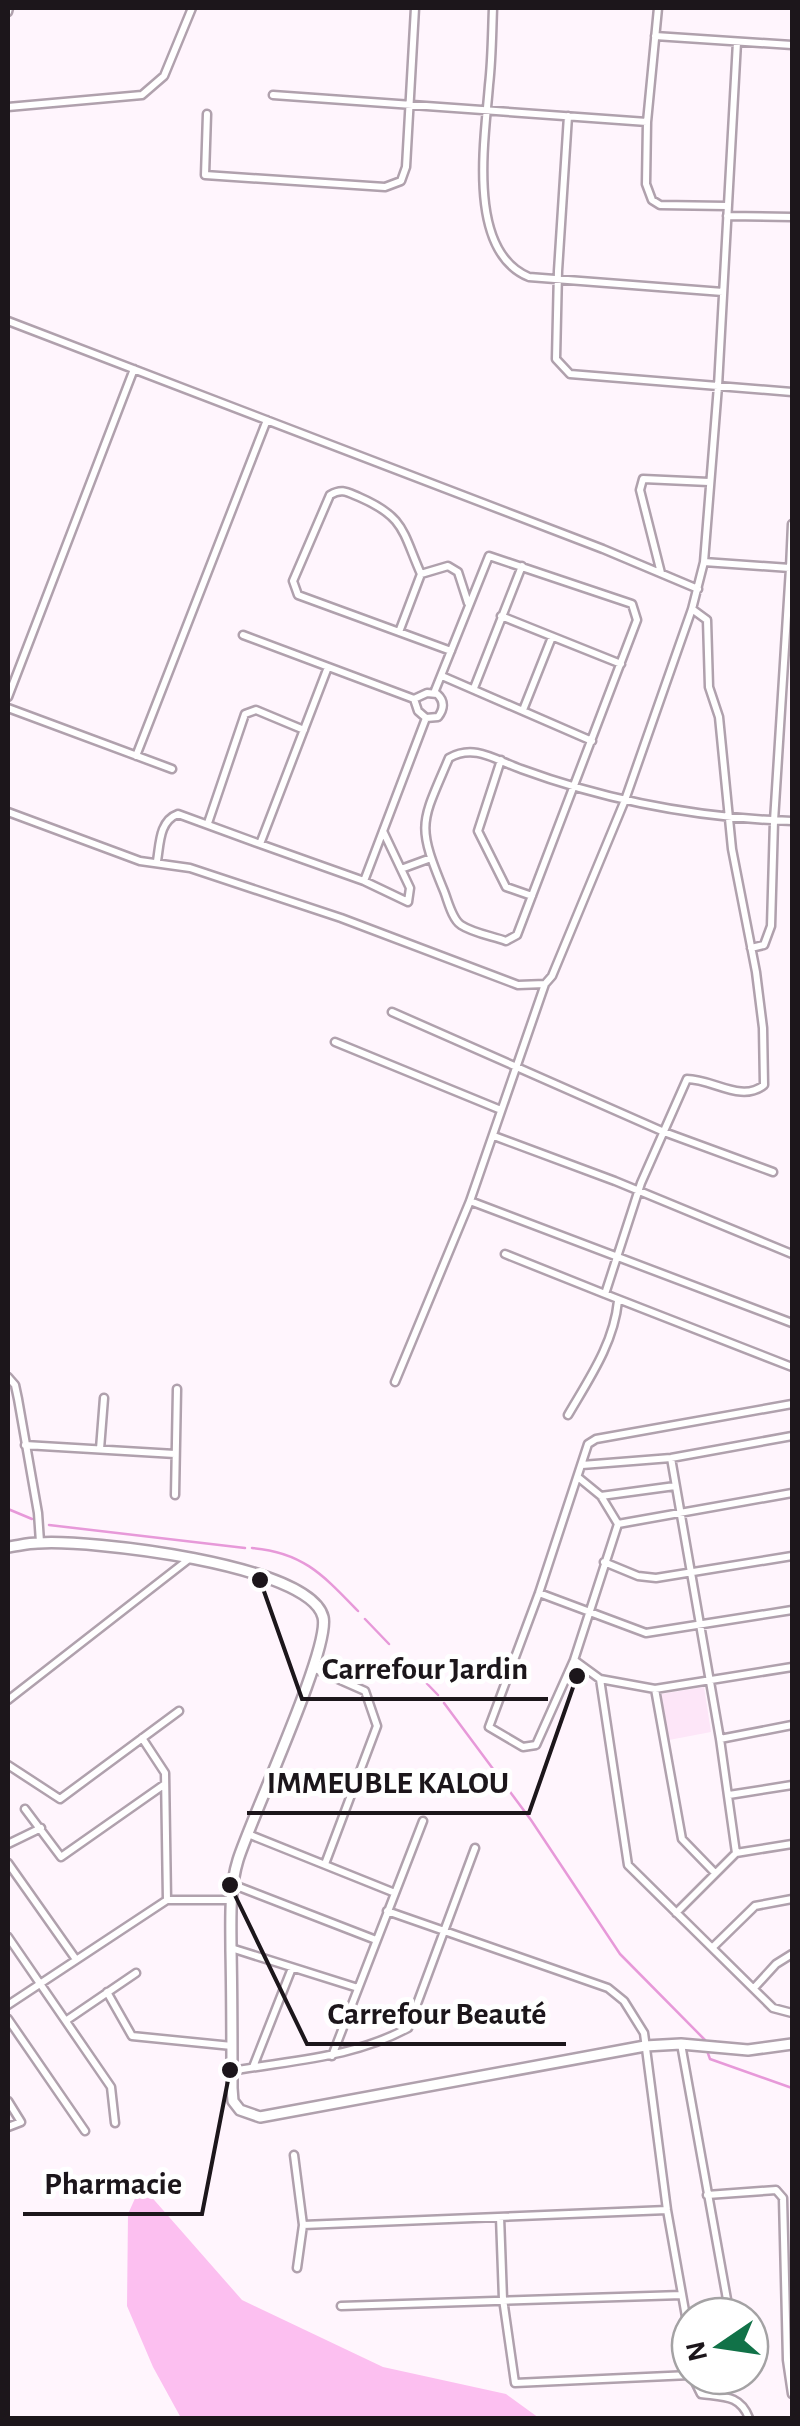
<svg xmlns="http://www.w3.org/2000/svg" width="800" height="2426" font-family="'Alegreya Sans',sans-serif">
  <style>
    .built { fill: #fde6f8 }
    .green { fill: #fcbff0 }
    .lines { fill: none; stroke-linecap: round; stroke-linejoin: round }
    .stream { stroke: #e799d9; stroke-width: 2.5 }
    .minor-casing { stroke: #b0a1ad; stroke-width: 11 }
    .tertiary-casing { stroke: #b0a1ad; stroke-width: 14 }
    .minor { stroke: #fff; stroke-width: 6 }
    .tertiary { stroke: #fff; stroke-width: 9 }
    .leader { fill: none; stroke: #1c161b; stroke-width: 4 }
    .callout-dot { fill: #1c161b; stroke: #fff; stroke-width: 4 }
    .callout-label { font-size: 32px; text-anchor: middle; font-weight: bold; fill: #1c161b; stroke: #fff; stroke-width: 10; stroke-linejoin: round; paint-order: stroke }
  </style>
  <rect width="100%" height="100%" fill="#fff5fd"/>
  <path class="built" d="M704,1687L711,1732L669,1740L661,1694Z"/>
  <path class="green" d="M141,2185L242,2300L383,2367L506,2394L539,2418H181L153,2367L127,2306L128,2214Z"/>
  <g class="lines">
    <path class="stream" d="M8,1509L32,1519
      M49,1525L245,1548
      M252,1548C303,1552 324,1576 358,1611
      M365,1619L389,1644
      M406,1662L438,1695
      M444,1703L531,1820L620,1954L705,2040
      M706,2048L710,2059L792,2088"/>
    <g class="minor-casing">
      <path id="minor" d="M493,8C492,33 492,59 489,85C485,139 466,251 529,277L723,292
        M658,8L647,122L646,184L652,200L660,205L727,206
        M8,12L9,8
        M655,36L792,45
        M273,95L647,122
        M8,107L142,95L164,76L192,8
        M207,114L205,175L385,187L401,181L406,167L415,8
        M568,116L558,271L556,359L570,374L792,392
        M727,216L792,217
        M8,321L603,549L698,589
        M704,562L790,568L792,524
        M661,573L640,490L643,479L709,482
        M421,574L448,566L458,572L468,603
        M501,616L621,664
        M399,632L421,574C402,531 405,517 359,497C347,492 342,488 330,495L293,581L298,595L451,651
        M243,635L414,699
        M442,676L592,741
        M474,688L522,566
        M427,693L437,694C445,701 444,709 438,717L426,718L418,711L414,699Z
        M434,693L489,556L632,604L637,620L517,935L506,941C492,936 473,933 461,925C452,919 448,901 444,891C416,823 421,824 449,758C475,743 497,761 521,769C608,801 700,818 792,821
        M8,697L134,369
        M8,708L172,769
        M523,710L552,637
        M136,756L267,420
        M501,760L478,831L506,887L532,896
        M8,812L140,861L190,868L341,918L518,985L545,984L552,976L625,800L692,609L704,562L718,386L737,42
        M208,823L245,714L256,710L304,730
        M260,844L364,881L408,902L410,888L383,831
        M157,861C160,844 159,821 178,814L260,844L328,667
        M401,869L431,858
        M364,881L426,718
        M751,948L764,945L771,926L774,821L790,568
        M392,1012L664,1132L773,1172
        M335,1042L501,1110
        M494,1136L615,1181L792,1254
        M470,1201L792,1323
        M505,1254L605,1294L641,1183L687,1079C713,1079 741,1103 764,1085L763,1028L756,972L732,849L719,717L709,687L707,620L692,609
        M605,1294L792,1367
        M8,1377L15,1385L18,1399L38,1513L40,1542
        M395,1382L470,1201L545,984
        M568,1415C589,1379 614,1343 618,1301
        M25,1445L175,1454
        M100,1449L104,1398
        M671,1458L720,1739L736,1853
        M582,1465L671,1458L792,1436
        M579,1478L601,1496L618,1524
        M175,1495L177,1389
        M601,1496L675,1486
        M618,1524L574,1660L536,1745L523,1747L489,1727L539,1593L588,1444L596,1439L792,1404
        M618,1524L792,1493
        M604,1562L638,1576L656,1578L792,1556
        M539,1593L646,1633L792,1610
        M574,1660L600,1679L655,1689L792,1667
        M313,1668L365,1691L377,1726L325,1864
        M600,1679L628,1865L773,2008L792,2013
        M655,1689L682,1839L715,1873
        M8,1700L189,1559
        M142,1738L165,1773L167,1900
        M720,1739L792,1725
        M8,1765L60,1799L179,1711
        M729,1795L792,1785
        M25,1809L61,1857L165,1784
        M248,1834L395,1893
        M8,1844L41,1828
        M8,1863L75,1958
        M234,1885L376,1940
        M387,1911L608,1988L624,2001L644,2033L667,2210L690,2339
        M676,1913L736,1853L792,1844
        M8,1937L111,2087L115,2123
        M713,1947L755,1906L792,1899
        M231,1948L358,1988
        M754,1988L776,1964L792,1954
        M107,1992L132,2036L232,2046
        M8,2005L167,1900H231
        M8,2019L85,2131
        M67,2020L136,1973
        M681,2044L730,2316
        M332,2056L423,1821
        M253,2067L292,1968
        M232,2071C293,2060 352,2058 408,2028L475,1848
        M8,2101L21,2122L8,2127
        M294,2155L303,2225L297,2268
        M707,2195L776,2190L783,2198L787,2360L792,2394
        M500,2217L503,2299L515,2383L690,2375
        M303,2225L667,2210
        M341,2306L682,2295
        M692,2376L701,2394C724,2397 740,2395 749,2418"/>
    </g>
    <g class="tertiary-casing">
      <path id="tertiary" d="M8,1547C17,1546 28,1543 38,1543C87,1539 310,1564 323,1617C331,1648 251,1818 238,1860C229,1889 231,1921 231,1951C232,1997 232,2042 232,2088L233,2101L240,2110L260,2117L645,2046L681,2044L748,2050L792,2044"/>
    </g>
    <use href="#minor" class="minor"/>
    <use href="#tertiary" class="tertiary"/>
  </g>
  <path class="leader" d="M260 1580L302 1699H548M577 1676L529 1813H247M230 1885L307 2044H566M230 2070L202 2214H23"/>
  <g class="callout-dot">
    <circle cx="260" cy="1580" r="10"/>
    <circle cx="577" cy="1676" r="10"/>
    <circle cx="230" cy="1885" r="10"/>
    <circle cx="230" cy="2070" r="10"/>
  </g>
  <g class="callout-label">
    <text x="425" y="1679">Carrefour Jardin</text>
    <text x="388" y="1793">IMMEUBLE KALOU</text>
    <text x="437" y="2024">Carrefour Beauté</text>
    <text x="113" y="2194">Pharmacie</text>
  </g>
  <rect width="800" height="2426" fill="none" stroke="#1c161b" stroke-width="20"/>
  <g transform="translate(720 2346) rotate(257)"><circle r="48" fill="#ffffff" stroke="#a4a2a4" stroke-width="2.5"/>
  <path d="M0-8L18 38L0 25L-18 38Z" fill="#117248"/>
  <text y="-15" font-size="28" font-weight="bold" text-anchor="middle" fill="#1c161b">N</text>
  </g>
</svg>
